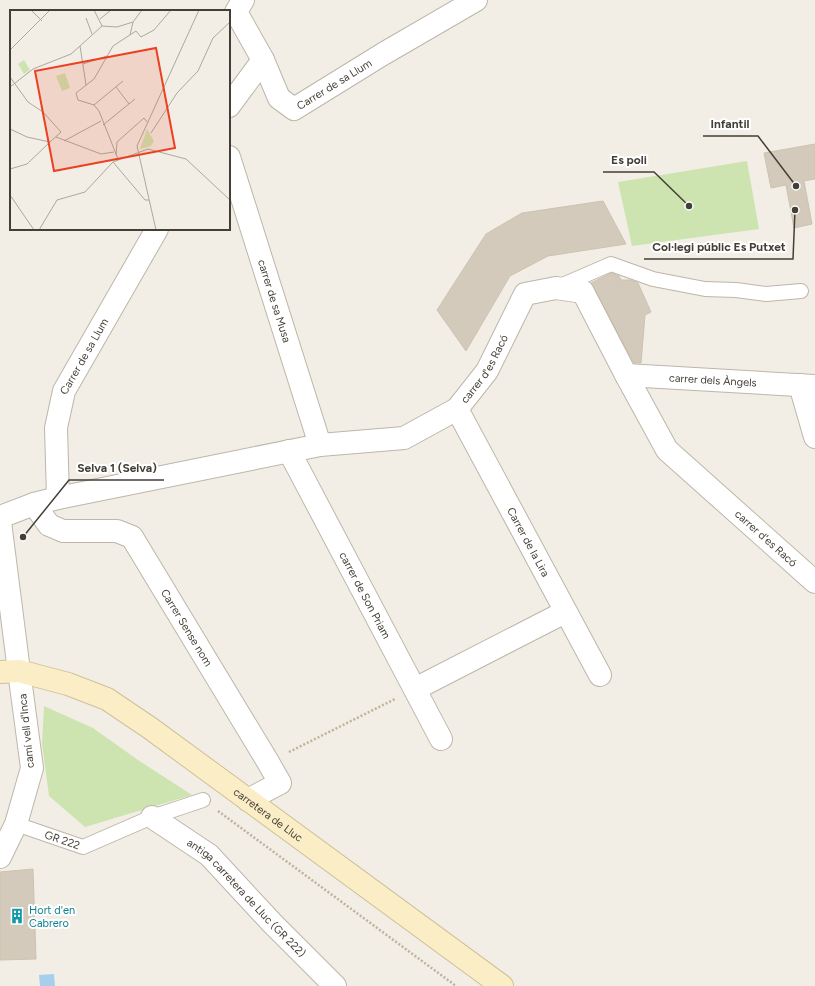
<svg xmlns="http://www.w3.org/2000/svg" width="815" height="986" font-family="Figtree,sans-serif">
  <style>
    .green { fill: #cde4b1 }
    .water { fill: #a5cfec }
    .building { fill: #d3cabc; stroke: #cdc2b0 }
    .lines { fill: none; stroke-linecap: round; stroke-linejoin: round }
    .service-casing { stroke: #bdb6a9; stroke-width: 16 }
    .minor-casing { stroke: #bdb6a9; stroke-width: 24 }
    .tertiary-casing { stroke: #bdb6a9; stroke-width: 24 }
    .secondary-casing { stroke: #cfc198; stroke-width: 24 }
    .path { stroke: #beb29b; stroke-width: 2.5; stroke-dasharray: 2 2; stroke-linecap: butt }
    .service { stroke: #fff; stroke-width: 14 }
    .minor { stroke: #fff; stroke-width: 22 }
    .tertiary { stroke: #fff; stroke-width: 22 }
    .secondary { stroke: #fbeec7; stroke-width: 22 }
    .labels { text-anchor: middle; stroke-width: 4; stroke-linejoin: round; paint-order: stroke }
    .street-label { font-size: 11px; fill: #443f36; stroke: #fff }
    .culture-label { font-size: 11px; fill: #0d838f; stroke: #fff; text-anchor: start }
    .inset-road { fill: none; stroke: #aca8a0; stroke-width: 1 }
    .view { fill: #ed4022; fill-opacity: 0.15; stroke: #ed4022; stroke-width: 2 }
    .inset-edge { fill: none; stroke: #443f36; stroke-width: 2 }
    .leader { fill: none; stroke: #443f36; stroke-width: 1.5 }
    .callout-dot { fill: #443f36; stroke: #fff; stroke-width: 1.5 }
    .callout-label { font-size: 12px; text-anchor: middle; font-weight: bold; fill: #443f36; stroke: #fff; stroke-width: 4; stroke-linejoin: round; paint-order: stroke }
  </style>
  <rect width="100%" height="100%" fill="#f2eee6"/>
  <path class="green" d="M747,161L759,229L632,246L618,182Z
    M44,706L93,728L138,760L192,795L85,827L49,796L42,744Z"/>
  <path class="water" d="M54,974L55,986H40L39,975Z"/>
  <path class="building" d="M815,144V179L804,181L812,224L794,228L786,185L771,188L764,153Z
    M603,201L626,244L548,256L510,276L466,351L437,310L486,234L522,213Z
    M611,273L619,276L621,280H631L638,283L651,312L645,315L641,363H634L591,283Z
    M33,869L36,959L0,960V872Z"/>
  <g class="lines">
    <g class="service-casing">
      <g id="service">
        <path d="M558,287L611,264L653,279L705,289L736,290L766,294L801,291"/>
        <path id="s1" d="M16,824L83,847L152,817L203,800"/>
      </g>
    </g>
    <g class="minor-casing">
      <g id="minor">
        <path id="s2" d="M243,0L236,12L263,60L279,98L294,109L383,54L476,0"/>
        <path d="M229,106L263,60"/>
        <path id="s3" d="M229,157L320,445"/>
        <path id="s4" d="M626,375L815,386"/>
        <path d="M800,385L815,437"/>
        <path id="s5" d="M457,409L600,675"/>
        <path id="s6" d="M289,451L441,739"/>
        <path id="s7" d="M58,498L56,428L64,391L157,229"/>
        <path id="s8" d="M34,504L49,525L63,531H117L132,537L268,762L280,783L248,800"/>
        <path id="s9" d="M0,517L34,504L58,498L320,445L404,438L457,409L487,371L525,294L556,288L583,292L626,375L667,450L815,582"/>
        <path d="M415,689L565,612"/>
        <path id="s10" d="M152,817L209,855L272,923L335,986"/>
        <path d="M0,857L16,824L32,768L19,671"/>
      </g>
    </g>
    <g class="tertiary-casing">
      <path id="tertiary" d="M0,522L19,671"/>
    </g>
    <g class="secondary-casing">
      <g id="secondary">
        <path id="s11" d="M0,672L19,671L68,684L107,699L150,728L502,986"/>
      </g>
    </g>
    <path class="path" d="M289,752L395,699
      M218,811L456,986"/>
    <use href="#service" class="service"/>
    <use href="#minor" class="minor"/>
    <use href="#tertiary" class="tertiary"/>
    <use href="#secondary" class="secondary"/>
  </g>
  <defs>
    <g id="building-bare" transform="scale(1.2)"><path d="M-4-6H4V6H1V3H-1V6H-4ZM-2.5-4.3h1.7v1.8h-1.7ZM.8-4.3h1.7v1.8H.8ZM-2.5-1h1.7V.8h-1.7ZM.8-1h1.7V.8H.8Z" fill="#0f9aa8" stroke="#fff" stroke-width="2.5" paint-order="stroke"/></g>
  </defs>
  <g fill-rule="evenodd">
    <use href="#building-bare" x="17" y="916"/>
  </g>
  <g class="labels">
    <g class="street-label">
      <text dy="4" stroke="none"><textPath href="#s2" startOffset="176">Carrer de sa Llum</textPath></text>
      <text dy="4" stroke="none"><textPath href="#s3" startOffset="151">carrer de sa Musa</textPath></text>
      <text dy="4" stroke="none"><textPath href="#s7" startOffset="148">Carrer de sa Llum</textPath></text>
      <text dy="4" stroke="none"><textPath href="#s9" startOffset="522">carrer d'es Racó</textPath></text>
      <text dy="4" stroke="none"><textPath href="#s4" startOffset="87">carrer dels Àngels</textPath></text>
      <text dy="4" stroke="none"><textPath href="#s9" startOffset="978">carrer d'es Racó</textPath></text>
      <text dy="4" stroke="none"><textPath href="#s5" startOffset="151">Carrer de la Lira</textPath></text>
      <text dy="4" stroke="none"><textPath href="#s6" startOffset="163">carrer de Son Priam</textPath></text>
      <text dy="4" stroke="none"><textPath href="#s8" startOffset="217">Carrer Sense nom</textPath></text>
      <text transform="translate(26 731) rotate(-96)" y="4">camí vell d'Inca</text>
      <text dy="4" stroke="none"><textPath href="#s11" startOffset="310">carretera de Lluc</textPath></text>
      <text dy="4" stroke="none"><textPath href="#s1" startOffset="49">GR 222</textPath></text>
      <text dy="4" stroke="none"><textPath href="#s10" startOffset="125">antiga carretera de Lluc (GR 222)</textPath></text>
    </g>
    <g class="culture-label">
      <text x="29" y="914">Hort d'en<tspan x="29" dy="13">Cabrero</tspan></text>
    </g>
  </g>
  <g transform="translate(10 10)">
    <rect width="220" height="220" fill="#f2eee6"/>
    <path d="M14,50L20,60L14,64L8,54ZM55,63L60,78L52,81L46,66ZM137,119L144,131L141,136L130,139Z" fill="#cde4b1"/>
    <path class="inset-road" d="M21,0L32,11M84,0L92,16M76,8L82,24M90,9L101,0M92,16L107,17L123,12M120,25L123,12L132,0M0,40L40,0M73,54L97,46M0,67L18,92L33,102L51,122L40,132L17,127L0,119M76,75L70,36L92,16M0,77L23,59L61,44L70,36M106,77L119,94M84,95L113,71M93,115L125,89M141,123L167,83L188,61L203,28L220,12M46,127L91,144L104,142M54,131L91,111M106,145L107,132L134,108L137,112M108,149L89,101L84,95L68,90L66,83L84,69L103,36L126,21L131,27L144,20L161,0M103,152L135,190H139M0,159L17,154L40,132M0,185L24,220M29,220L47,190L75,182L103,152L138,139L176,149L220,190M146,220L127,136L189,0"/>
    <path class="view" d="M146,38L165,138L44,161L25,61Z"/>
    <rect width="220" height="220" class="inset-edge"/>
  </g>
  <path class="leader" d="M796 186L758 136H703M689 206L654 172H603M795 210L793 259H644M23 537L69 480H164"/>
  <g class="callout-dot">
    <circle cx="796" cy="186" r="4"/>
    <circle cx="689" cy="206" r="4"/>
    <circle cx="795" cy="210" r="4"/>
    <circle cx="23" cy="537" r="4"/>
  </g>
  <g class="callout-label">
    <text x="730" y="128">Infantil</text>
    <text x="629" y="164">Es poli</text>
    <text x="719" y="251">Col·legi públic Es Putxet</text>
    <text x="117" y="472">Selva 1 (Selva)</text>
  </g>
</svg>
